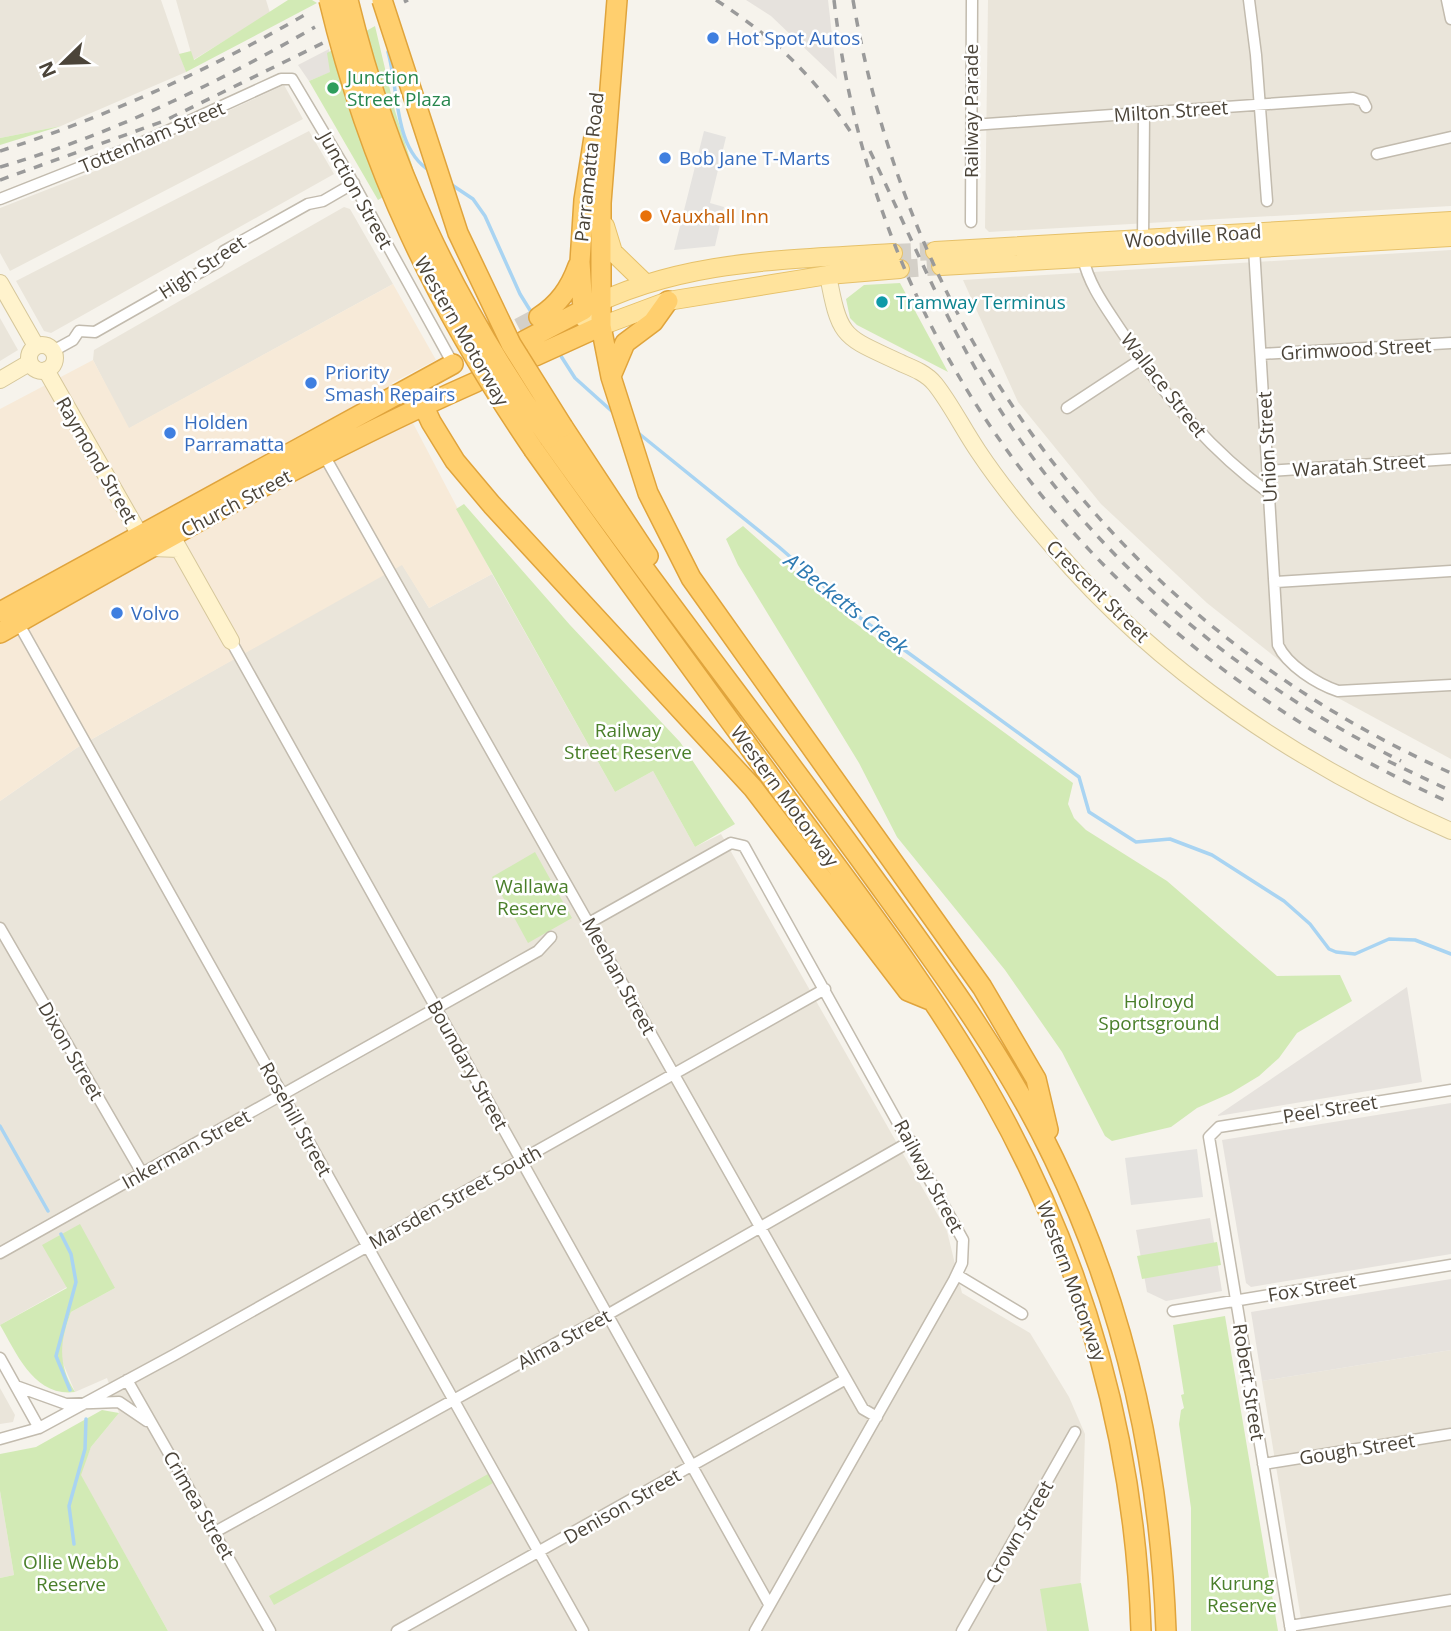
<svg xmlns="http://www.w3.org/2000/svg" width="1451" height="1631" font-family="'Open Sans',sans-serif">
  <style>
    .residential { fill: #eae5da }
    .commercial { fill: #f7ead8 }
    .industrial { fill: #e6e2dd }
    .green { fill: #d2eab5 }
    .parking { fill: #e5e3e0 }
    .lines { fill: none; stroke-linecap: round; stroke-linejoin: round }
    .stream { stroke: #a9d4f2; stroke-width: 3.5 }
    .primary-tunnel { stroke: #d4d0c8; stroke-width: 18; stroke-dasharray: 18 9; stroke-linecap: butt }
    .highway-tunnel { stroke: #d4d0c8; stroke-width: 19; stroke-dasharray: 19 10; stroke-linecap: butt }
    .street-casing { stroke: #c2bbae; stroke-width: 13 }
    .secondary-casing { stroke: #d6c79b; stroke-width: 18 }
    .primary-casing { stroke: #e6c16a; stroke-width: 20 }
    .highway-casing { stroke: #e0a43c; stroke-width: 22 }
    .street { stroke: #fff; stroke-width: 10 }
    .secondary { stroke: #fff3cd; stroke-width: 16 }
    .primary { stroke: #ffe39c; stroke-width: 18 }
    .highway { stroke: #ffcf6e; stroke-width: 19 }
    .rail { stroke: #9a9a9a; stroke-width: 3.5; stroke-dasharray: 9 9; stroke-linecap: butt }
    .highway-bridge-casing { stroke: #e0a43c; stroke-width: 22; stroke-linecap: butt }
    .highway-bridge { stroke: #ffcf6e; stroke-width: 19 }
    .shop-dot { fill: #3f7fe0; stroke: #fff; stroke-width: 2.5 }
    .leisure-dot { fill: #2e9e5b; stroke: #fff; stroke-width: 2.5 }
    .food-dot { fill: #e8710a; stroke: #fff; stroke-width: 2.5 }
    .culture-dot { fill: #0f9aa8; stroke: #fff; stroke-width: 2.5 }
    .labels { text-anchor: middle; stroke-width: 5; stroke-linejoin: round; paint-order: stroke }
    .shop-label { font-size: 19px; fill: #366cbe; stroke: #fff; text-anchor: start }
    .leisure-label { font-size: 19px; fill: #27864d; stroke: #fff; text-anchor: start }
    .street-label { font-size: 19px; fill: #4b4439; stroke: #fff }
    .food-label { font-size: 19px; fill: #c56008; stroke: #fff; text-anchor: start }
    .culture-label { font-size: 19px; fill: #0d838f; stroke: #fff; text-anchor: start }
    .park-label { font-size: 19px; fill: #4a7f2a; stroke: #fff }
    .water-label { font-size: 21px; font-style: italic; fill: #2e7ab2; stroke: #fff }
  </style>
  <rect width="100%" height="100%" fill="#f6f3ec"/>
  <path class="residential" d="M0,0H161L186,72L61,126L0,138Z
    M176,0H266L270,13L193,60Z
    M988,0H1451V206L989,232L985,228Z
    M284,85L303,119L10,271L0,253V208L118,162Z
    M309,131L334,174L51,333L44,331L16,281Z
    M344,207L350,209L393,284L128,429L93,360L94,350Z
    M1451,250V759L1303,679L1207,603L1101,504L1018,402L963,280Z
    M0,318L18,350L0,361Z
    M402,564L429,608L492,574L615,792L653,771L695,847L721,834L947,1231L962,1293L1030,1333L1069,1397L1085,1434L1079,1631H168L80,1474L91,1447L119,1413L107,1378L75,1392L62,1361V1338L71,1312L115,1288L67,1287L0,1325V801L78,747Z
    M1451,1350V1631H1303L1262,1381Z
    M0,1388L15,1415L13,1422L0,1424Z
    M0,1491L14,1575L0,1578Z"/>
  <path class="commercial" d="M393,284L436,360L392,383L492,574L429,608L402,565L78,747L0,801V409L93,360L129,428Z"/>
  <path class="industrial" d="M746,0H828L837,79L771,16Z
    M329,49L331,72L309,81L298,65Z
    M1407,987L1422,1082L1218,1116V1115Z
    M1451,1103V1254L1251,1287L1246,1283L1222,1140Z
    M1210,1218L1222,1291L1166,1301L1147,1292L1136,1230Z
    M1451,1279V1350L1262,1381L1251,1312Z"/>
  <path class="green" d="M288,0H312L317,3L186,72L179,54L191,51L194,60Z
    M375,26L395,111L416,178L378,200L309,81L330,72L327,53Z
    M61,126L0,145V138Z
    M900,283L948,372L857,325L850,318L846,299L864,285Z
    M464,504L570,625L680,742L735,824L695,847L653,771L615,792L456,509Z
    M743,526L847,617L1073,783L1068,804L1074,818L1086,830L1167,881L1277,976L1340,975L1352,1001L1297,1033L1279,1058L1259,1076L1231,1093L1197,1108L1171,1127L1112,1141L1105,1136L1062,1052L1005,970L897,837L859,763L738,565L726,539Z
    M535,852L572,918L528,943L492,877Z
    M80,1224L115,1288L71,1312C60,1342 57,1363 75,1392C34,1397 17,1354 0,1325L67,1288L42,1245Z
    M1217,1242L1221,1265L1142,1279L1137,1256Z
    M1225,1316L1278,1631H1191V1508L1179,1424L1181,1410L1184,1408L1181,1395L1184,1394L1173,1325Z
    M102,1410L119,1413L91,1447L81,1475L168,1631H0V1578L14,1575L0,1491V1454L36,1447Z
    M488,1474L493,1483L274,1605L269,1596Z
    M1081,1583L1089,1631H1047L1040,1589Z"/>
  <path class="parking" d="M704,131L726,137L710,203L724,207L715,246L674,250Z
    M1197,1149L1203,1197L1131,1205L1125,1158Z"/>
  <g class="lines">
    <path class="stream" d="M388,52C399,89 393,148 430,171
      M449,183L473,199L485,216L520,294L533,315
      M559,353L575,378L615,414
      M637,432L779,547L859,617L1079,777L1089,812L1136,842L1170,839L1212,855L1284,901L1310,924L1329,949L1336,952L1355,954L1389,939L1415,940L1451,954
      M0,1126L48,1211
      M61,1234L71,1254L76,1282L56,1356L70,1390
      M74,1544L69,1506L85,1449L86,1419"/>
    <path class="primary-tunnel" d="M893,253L935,251
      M900,269L941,266"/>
    <path class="highway-tunnel" d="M493,341L539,317"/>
    <g class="street-casing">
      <path id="street" d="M1249,0L1256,55L1267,201
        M1447,0L1451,19
        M972,125L1353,98L1363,101L1366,107
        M1377,154L1451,137
        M0,199L139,144L281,79H292L346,170L453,364
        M971,222L972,0
        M1143,242L1144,112
        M1254,248L1278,645C1287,665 1317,684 1338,691L1451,685
        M1083,258C1089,285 1105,306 1120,329C1161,392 1208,449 1269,493
        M53,351L73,340L79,331L95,332L218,262L224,251L308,204L323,201L354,183
        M1261,354L1451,343
        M1067,408L1140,360
        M325,457L846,1379L863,1409L877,1417
        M1268,471L1451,459
        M1276,582L1451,571
        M16,619L583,1631
        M231,641L769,1604
        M589,923L731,843L744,846L963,1240L962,1263L954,1280L755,1631
        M0,928L142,1173
        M0,1253L538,951L551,937
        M957,1275L1022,1314
        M1173,1311L1451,1265
        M0,1358L39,1428
        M127,1380L270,1631
        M16,1386L66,1404L119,1402L147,1421
        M0,1439L39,1428L174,1355L825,989
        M1263,1464L1451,1434
        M215,1532L607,1315L911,1141
        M1290,1626L1451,1600
        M397,1631L846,1379
        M962,1631L1075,1432
        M1291,1631L1209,1137L1219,1127L1451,1090"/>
    </g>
    <g class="secondary-casing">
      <path id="secondary" d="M828,275C840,341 844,336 903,364C915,369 927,374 935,384C951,404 963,429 978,451C1000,484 1026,516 1053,547C1159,672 1302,766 1451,831
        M0,283L36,346
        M29 358a13 13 0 1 1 26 0a13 13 0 1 1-26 0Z
        M46,370L140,535L152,548L179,549
        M0,380L29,363
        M174,540L231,641"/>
    </g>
    <g class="primary-casing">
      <path id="primary" d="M605,226L613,252L646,284
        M935,251L1451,221
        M941,266L1451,237
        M601,326L668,301L828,275L900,269
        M596,329L585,319L583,310C680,259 787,260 893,253"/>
    </g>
    <g class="highway-casing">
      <path id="highway" d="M617,0L601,203V326L611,377L648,493L691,578L982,987L1036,1079L1048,1130
        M539,317C559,304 570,288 578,266
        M524,341L583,310L580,262L584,200L594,137
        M535,356L601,326
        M611,376L625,343L653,322L668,301
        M415,387L431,422L455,461L492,505L753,788L908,991L930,1000
        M563,427L648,556
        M549,438C650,580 757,718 860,859C930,956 1002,1050 1054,1159C1125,1306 1160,1468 1166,1631
        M534,450C618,568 704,685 789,802C860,898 935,995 993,1099C1085,1262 1135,1444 1141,1631
        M0,612L453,364
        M0,633C153,546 315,453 476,382"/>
    </g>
    <use href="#street" class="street"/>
    <use href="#secondary" class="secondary"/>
    <use href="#primary" class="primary"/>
    <use href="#highway" class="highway"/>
    <path class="rail" d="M716,0C776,39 815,77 854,137
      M834,0C877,372 1116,653 1451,803
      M853,0C912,348 1129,629 1451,773
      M404,2L408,0
      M0,151C107,117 211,69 308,13
      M870,151C913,241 951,335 1006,419C1103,567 1243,683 1401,761
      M0,167C110,135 216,84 315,27
      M0,180L164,121L323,43
      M1388,761L1451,791"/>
    <g class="highway-bridge-casing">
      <path id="highway-bridge" d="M329,0C369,168 437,308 534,450
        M348,0C388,165 452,299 549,438
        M382,0L458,233L511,344L563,427"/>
    </g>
    <use href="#highway-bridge" class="highway-bridge"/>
  </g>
  <g class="shop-dot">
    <circle cx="713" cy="38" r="7"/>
    <circle cx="665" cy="158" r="7"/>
    <circle cx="311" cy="383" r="7"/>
    <circle cx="170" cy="433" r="7"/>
    <circle cx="117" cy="613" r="7"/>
  </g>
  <circle class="leisure-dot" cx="333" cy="88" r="7"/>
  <circle class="food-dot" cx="646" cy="216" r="7"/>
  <circle class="culture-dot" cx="882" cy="302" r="7"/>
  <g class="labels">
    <g class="shop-label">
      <text x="727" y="45">Hot Spot Autos</text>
      <text x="679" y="165">Bob Jane T-Marts</text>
      <text x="325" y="379">Priority<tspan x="325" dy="22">Smash Repairs</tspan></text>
      <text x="184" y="429">Holden<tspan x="184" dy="22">Parramatta</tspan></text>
      <text x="131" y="620">Volvo</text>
    </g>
    <g class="leisure-label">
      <text x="347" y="84">Junction<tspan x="347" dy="22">Street Plaza</tspan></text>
    </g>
    <g class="street-label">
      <text transform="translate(971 111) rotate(-90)" y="7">Railway Parade</text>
      <text transform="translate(1171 111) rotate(-4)" y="7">Milton Street</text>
      <text transform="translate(152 137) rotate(-23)" y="7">Tottenham Street</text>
      <text transform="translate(589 167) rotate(-84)" y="7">Parramatta Road</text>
      <text transform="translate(356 190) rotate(61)" y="7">Junction Street</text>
      <text transform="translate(1193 236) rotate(-4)" y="7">Woodville Road</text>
      <text transform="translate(202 267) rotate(-33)" y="7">High Street</text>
      <text transform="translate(462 331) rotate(60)" y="7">Western Motorway</text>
      <text transform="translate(1356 349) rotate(-3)" y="7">Grimwood Street</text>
      <text transform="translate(1164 385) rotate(52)" y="7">Wallace Street</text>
      <text transform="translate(1267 447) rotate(-93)" y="7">Union Street</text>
      <text transform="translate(97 460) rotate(60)" y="7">Raymond Street</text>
      <text transform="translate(1359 465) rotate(-4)" y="7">Waratah Street</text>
      <text transform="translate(236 503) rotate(-28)" y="7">Church Street</text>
      <text transform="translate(1098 591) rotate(45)" y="7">Crescent Street</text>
      <text transform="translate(785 796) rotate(54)" y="7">Western Motorway</text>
      <text transform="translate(619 976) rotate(61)" y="7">Meehan Street</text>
      <text transform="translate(71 1051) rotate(60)" y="7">Dixon Street</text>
      <text transform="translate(468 1065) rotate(61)" y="7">Boundary Street</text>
      <text transform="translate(1330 1109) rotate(-9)" y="7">Peel Street</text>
      <text transform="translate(296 1119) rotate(61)" y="7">Rosehill Street</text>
      <text transform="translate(186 1149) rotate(-29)" y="7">Inkerman Street</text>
      <text transform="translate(929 1176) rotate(62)" y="7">Railway Street</text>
      <text transform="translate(455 1197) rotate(-29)" y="7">Marsden Street South</text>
      <text transform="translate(1072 1281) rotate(70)" y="7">Western Motorway</text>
      <text transform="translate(1312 1288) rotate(-9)" y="7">Fox Street</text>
      <text transform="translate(564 1339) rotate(-29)" y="7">Alma Street</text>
      <text transform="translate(1249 1382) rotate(81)" y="7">Robert Street</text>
      <text transform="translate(1357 1449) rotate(-9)" y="7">Gough Street</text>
      <text transform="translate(199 1505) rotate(60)" y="7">Crimea Street</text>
      <text transform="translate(622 1506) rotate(-30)" y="7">Denison Street</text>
      <text transform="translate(1019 1532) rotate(-60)" y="7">Crown Street</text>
    </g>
    <g class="food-label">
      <text x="660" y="223">Vauxhall Inn</text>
    </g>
    <g class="culture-label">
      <text x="896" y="309">Tramway Terminus</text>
    </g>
    <g class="park-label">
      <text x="628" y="737">Railway<tspan x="628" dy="22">Street Reserve</tspan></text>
      <text x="532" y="893">Wallawa<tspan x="532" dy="22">Reserve</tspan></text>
      <text x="1159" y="1008">Holroyd<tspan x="1159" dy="22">Sportsground</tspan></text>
      <text x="71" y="1569">Ollie Webb<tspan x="71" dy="22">Reserve</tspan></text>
      <text x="1242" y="1590">Kurung<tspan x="1242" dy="22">Reserve</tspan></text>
    </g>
    <g class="water-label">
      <text transform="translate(846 604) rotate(38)" y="7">A'Becketts Creek</text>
    </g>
  </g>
  <g transform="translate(63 63) rotate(247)" stroke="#ffffff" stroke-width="5" paint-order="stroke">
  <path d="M0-5L12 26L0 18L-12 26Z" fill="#4b4439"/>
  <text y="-10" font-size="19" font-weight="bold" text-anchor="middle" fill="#4b4439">N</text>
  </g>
</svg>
